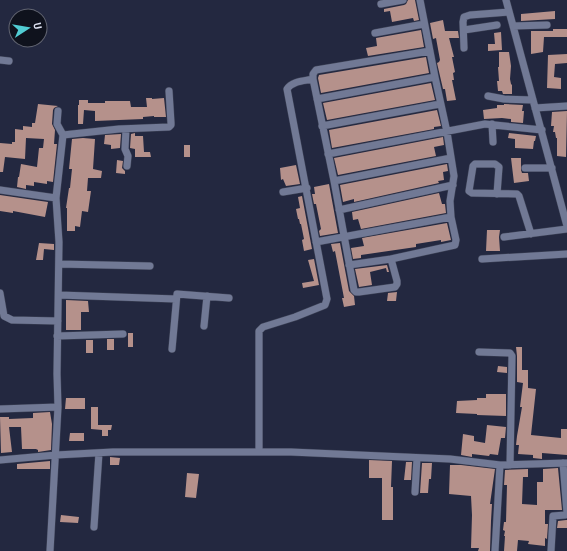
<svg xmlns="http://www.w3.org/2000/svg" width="567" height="551" font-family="'Archivo Narrow',sans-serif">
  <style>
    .building { fill: #b5918b }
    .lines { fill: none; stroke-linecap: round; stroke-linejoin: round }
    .minor-casing { stroke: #3e4357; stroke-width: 8 }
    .minor { stroke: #717995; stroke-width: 7 }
  </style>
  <rect width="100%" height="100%" fill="#232840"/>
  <path class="building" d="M408,0H415L419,20L414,21L413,18L392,22L390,11L384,12V9L404,5L406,4Z
    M555,11V19L521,21V14Z
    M443,20L445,31H458L459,38H449L454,57H452L455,72L453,73L454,80H452L456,100L447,101L445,89H443L437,63L439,62L440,60L436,38L433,39L430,23Z
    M553,29H567V37H544L543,52L531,54V31H553Z
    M421,30L424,47L368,56L366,48L377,46L376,38Z
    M501,32L502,50L488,51V44H495L494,33Z
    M499,52H509L511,66L510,79L511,84L512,85V94H503L502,91H498L497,81H499L498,67H499Z
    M567,54V63L555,64L554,77L561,78V89L547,88L548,55Z
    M426,57L429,73L321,93L318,78L319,75Z
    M431,83L435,100L327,120L323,103Z
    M146,98H152V99L164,98L166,117H154V116L143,117V119L95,121V111L84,110L83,124H78V105H79V100H88V103H105V101H130L131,107H147Z
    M38,104L58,106L54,108L53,110L52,124L55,130L54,144H57L53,182L47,181V184L34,182V186L26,185V189L17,187L18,177H19L21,164L37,167L39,148H43L44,139L26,138L25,159L5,157L3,172H0V143L12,144V142H15V129L23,130V126L32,127V123H35Z
    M504,104L523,105L522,111H524L523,123L511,122V119L502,118L484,119L483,110L497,108V105H504Z
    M437,110L441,126L434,127V129L332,148L329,130Z
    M567,111L566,157L557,156V138H556L555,132H553L554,126H551L552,112Z
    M135,133V136H143L144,152H150L151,157H135V149L130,148L131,134Z
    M509,133L536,136L535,141H534L533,149L515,148V139L508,138Z
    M121,134L120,148L111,149V145L104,144L105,135Z
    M443,137L444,145L434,147L436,156L338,175L334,158Z
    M83,138L95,139L93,169L102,171L101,178H88L87,191H91L88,212L82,211L80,227L75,226V231H67V208H66L69,188H70L72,169H69L72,139Z
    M184,145H190V157H184Z
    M511,158H521V170L522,173H528L529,181L514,183Z
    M117,160L123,161L122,168L125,171V174L116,173Z
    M447,164L448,171L443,172L444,180L438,181L439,183L354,202V199L343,202L340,185Z
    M296,165L300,184L286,186L283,179L281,180L280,168Z
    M329,184L338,233L320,236L319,231L321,229L316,204H314L312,194H315L314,187Z
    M439,193L442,204H445L446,213L361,229L358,219L353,220L352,212Z
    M0,195L48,202L45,217L13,211V213L0,211Z
    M302,196L312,249L304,251L302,240L304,239L301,224H300L299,219H298L296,209L300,208L298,197Z
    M447,223L451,240L441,242V240L416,244V247L361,255V258L353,259L351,248L364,246L362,238Z
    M487,230H500L499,237L500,251H486Z
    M39,243L54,244V250L44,249L43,260H36Z
    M340,243L349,291L354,296L355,305L344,307L342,298H344L335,251L333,252L331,244Z
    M314,259L319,285L303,288L302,283L314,281L308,260Z
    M387,265L389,272H387L386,268L370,272L372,285L359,287L355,269Z
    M397,292L396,301H387L388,293Z
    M66,300L88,301L89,312H81V330H66Z
    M128,333H133V347H128Z
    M107,339H114V350H107Z
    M86,340H93V353H86Z
    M516,347H522V370H528V388L536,389L531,435L561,438V429H567V455L542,453V459L533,458V455L518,454L519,445H516L517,436L522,407H520L523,383L517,382V356Z
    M498,366L507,367V373L497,372Z
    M486,394H506V416L477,415V414L456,413L457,401L477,400V398H486Z
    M66,398H85V409H65Z
    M91,407H98V425H112L111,430H108V436H102V430L91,429Z
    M50,412L52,424L51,450L38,452V450L36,449H22L21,427H9L12,452L1,453L0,417H9V419L33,418V413Z
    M487,425L506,427L505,438H501L498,455L490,454L489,456L472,454V457L461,455L463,434L474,436V441L485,443Z
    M70,433H84V441H69Z
    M110,457L120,458L119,465H110Z
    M369,460L392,461L391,487H393V520H382V478H369Z
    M50,461V469H17V464Z
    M406,462H412L411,480H404Z
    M422,463H432L431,479H429L428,493H420Z
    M450,465H461L495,469L490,504H492L491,521L490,551H478L479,548H471L472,515L471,496L449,494Z
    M558,468L562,510H545V524H548L547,539L545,538V546L528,544L529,541L518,540L517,551H504L505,536H504L505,531L503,530L504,522H506L507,485H504L505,470L528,469V477H523L522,504L537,505V482H543V469Z
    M187,473L199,474L196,498L185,497Z
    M61,515L79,517L78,523L60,522Z
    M566,520H567V528H557L558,521Z"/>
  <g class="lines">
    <g class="minor-casing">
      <path id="minor" d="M506,0L567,226
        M381,4L403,0
        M513,26L547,25
        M464,30L497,25
        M375,33L424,24
        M464,48L463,22L464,17L470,15L509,12
        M0,60L9,61
        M313,79V74L316,70L430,51
        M488,96L504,99L533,100
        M317,99L435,77
        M535,108L567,106
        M492,124L493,142
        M322,126L440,104
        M126,129L125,149L128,156L127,166
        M63,135L119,129L169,127L171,125V123L169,91
        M328,154L485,124L542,130
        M525,168H552
        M334,181L451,158
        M0,190L56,198
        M283,192L307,188
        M497,194L499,167L495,164H475L473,166L469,191L472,193L517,194L519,196L531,234
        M339,210L453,185
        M504,237L567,229
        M316,242L451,217
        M482,259L567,254
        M59,264L150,266
        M349,265L391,259L455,245L456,240L451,217L450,201L454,176L447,132L435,77L420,0
        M0,293L4,316L12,320L58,321
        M59,295L176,299
        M204,326L207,296
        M57,336L123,334
        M172,349L177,294L229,298
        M479,352L510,353L512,356L510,465
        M0,409L58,407
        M259,452V331L263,327L295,317L325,305L327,299L287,89C292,81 304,81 313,79L334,181L354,290L356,292H359L395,287L397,284V281L391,259
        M0,460L56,455L113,452H291L450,459L500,465L567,463
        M415,492L417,458
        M94,527L99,453
        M50,551L58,407L57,374L59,242L56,198L63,135L57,124L58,111
        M495,551L500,465
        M551,551L553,516L565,515L567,513L563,463"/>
    </g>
    <use href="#minor" class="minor"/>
  </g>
  <g transform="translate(28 28) rotate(78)"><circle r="19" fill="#0f121d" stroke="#626572"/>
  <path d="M0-3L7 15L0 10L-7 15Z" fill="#51ccd3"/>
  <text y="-6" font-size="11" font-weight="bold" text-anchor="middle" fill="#dee2f2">U</text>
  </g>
</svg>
